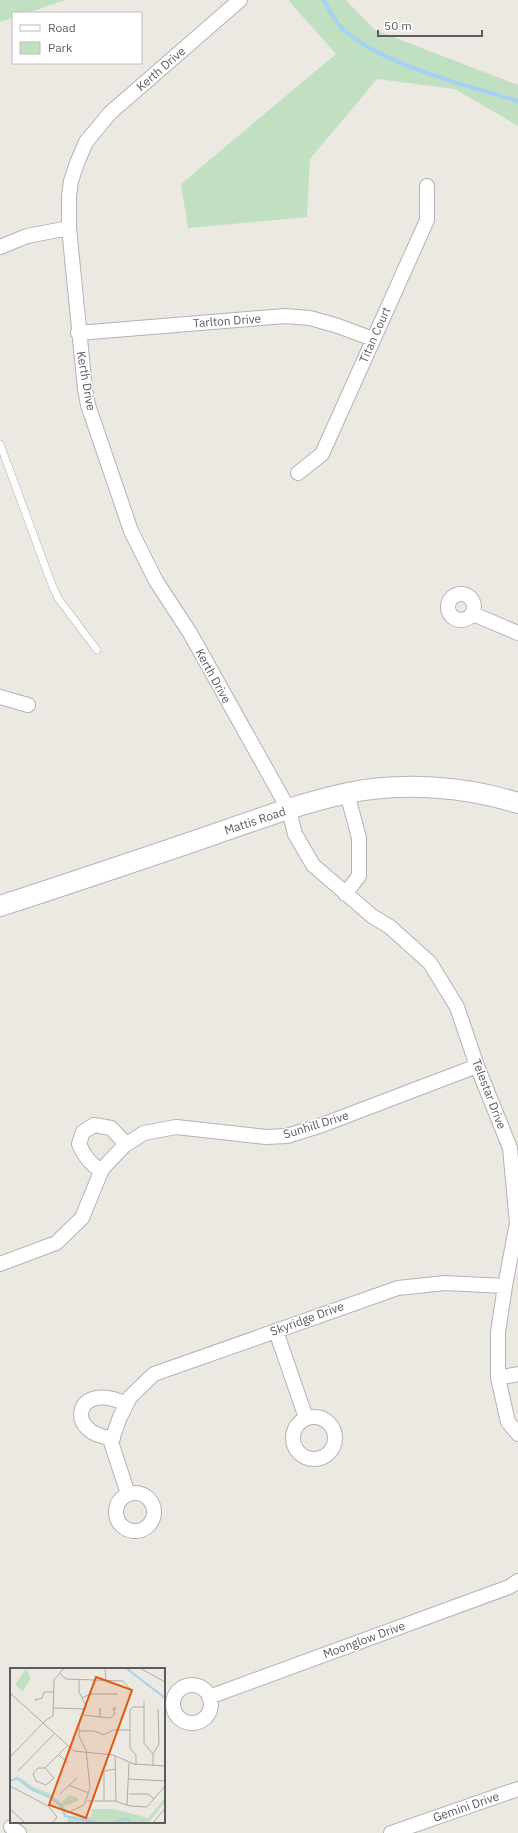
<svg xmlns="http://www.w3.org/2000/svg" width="518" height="1833" font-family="'IBM Plex Sans',sans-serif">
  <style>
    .green { fill: #c0e0c1 }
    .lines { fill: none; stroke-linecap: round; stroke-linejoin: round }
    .stream { stroke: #a7d1f4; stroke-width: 4 }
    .service-casing { stroke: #b2b3b7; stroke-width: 8 }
    .minor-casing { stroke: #b2b3b7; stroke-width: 16 }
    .secondary-casing { stroke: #b3b5ba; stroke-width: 22 }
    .service { stroke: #fff; stroke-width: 7 }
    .minor { stroke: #fff; stroke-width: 14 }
    .secondary { stroke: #fff; stroke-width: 20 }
    .labels { text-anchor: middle; stroke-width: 3; stroke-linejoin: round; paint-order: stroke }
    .street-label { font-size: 12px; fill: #5a5c60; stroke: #fff }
    .inset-river { fill: none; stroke: #a7d1f4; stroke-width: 2 }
    .inset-road { fill: none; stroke: #adada9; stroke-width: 1 }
    .view { fill: #e15910; fill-opacity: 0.15; stroke: #e15910; stroke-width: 2 }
    .inset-edge { fill: none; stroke: #5a5c60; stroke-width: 2 }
  </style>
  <rect width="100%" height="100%" fill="#ebe9e1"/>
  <path class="green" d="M0,0H65L27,13H13V18L0,22Z
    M288,0H346L375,30L518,85V126L455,89L377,79L310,159L307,217L188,228L181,184L336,54Z"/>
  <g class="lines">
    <path class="stream" d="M324,0C329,10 334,20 342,28C379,64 468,86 518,101"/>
    <g class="service-casing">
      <path id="service" d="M0,444L52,585L58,598L97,650"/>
    </g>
    <g class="minor-casing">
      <path id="minor" d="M240,0L110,113L86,142L77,163L71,181L69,196V228L85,389L88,405L131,531L156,581L190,633L289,810L295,834L313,865L372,916L390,927L430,963L457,1007L477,1066L510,1148L517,1223L505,1286L498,1332V1378L508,1422L518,1434
        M0,247L27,236L69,228
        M78,333L285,316L310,318L338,326L373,339
        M298,473L322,454L427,220V186
        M448 607a13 13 0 1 1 26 0a13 13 0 1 1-26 0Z
        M473,614L518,633
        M0,697L28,705
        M345,894L359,876V838L347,793
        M101,1171C90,1164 84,1156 79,1144L83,1132L94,1125L111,1128L126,1144
        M0,1264L56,1243L82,1218L102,1169L125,1145L144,1133L176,1127L266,1137L287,1136L322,1125L477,1066
        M276,1331L306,1418
        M498,1378L518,1374
        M293 1438a21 21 0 1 1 42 0a21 21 0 1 1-42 0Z
        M113,1438C64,1435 74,1379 126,1404
        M116 1512a19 19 0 1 1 38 0a19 19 0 1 1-38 0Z
        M128,1494L111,1442L120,1417L130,1397L154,1374L398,1288L445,1283L505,1286
        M173 1704a19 19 0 1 1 38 0a19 19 0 1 1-38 0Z
        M209,1697L509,1587L518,1581
        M11,1827L19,1833
        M391,1833L518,1789"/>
    </g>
    <g class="secondary-casing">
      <path id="secondary" d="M0,906C65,885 130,863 195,841C245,824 296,804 348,793C403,782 464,786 518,803"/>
    </g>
    <use href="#service" class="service"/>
    <use href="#minor" class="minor"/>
    <use href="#secondary" class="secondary"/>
  </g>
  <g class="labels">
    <g class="street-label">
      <text transform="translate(161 69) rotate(-41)" y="4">Kerth Drive</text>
      <text transform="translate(227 321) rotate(-4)" y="4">Tarlton Drive</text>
      <text transform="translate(375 335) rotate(-66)" y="4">Titan Court</text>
      <text transform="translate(86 381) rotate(80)" y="4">Kerth Drive</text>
      <text transform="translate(213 676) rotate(61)" y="4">Kerth Drive</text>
      <text transform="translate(255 821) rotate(-18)" y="4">Mattis Road</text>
      <text transform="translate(489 1094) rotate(69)" y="4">Telestar Drive</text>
      <text transform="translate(316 1125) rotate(-17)" y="4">Sunhill Drive</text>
      <text transform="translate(307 1319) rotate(-20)" y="4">Skyridge Drive</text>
      <text transform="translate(364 1640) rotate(-20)" y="4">Moonglow Drive</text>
      <text transform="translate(466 1807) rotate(-19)" y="4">Gemini Drive</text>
    </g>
  </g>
  <g transform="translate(10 1668)">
    <rect width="155" height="155" fill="#ebe9e1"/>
    <path d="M16,1L21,10L13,23L5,17ZM7,110H11L23,119L41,126L51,135L60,127L68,130V133L54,138L57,146H51L53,145L50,139L40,130L22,123ZM155,130V134L138,155H57L58,148L81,149L82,141H104L138,150Z" fill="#c0e0c1"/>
    <path class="inset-river" d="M116,0L155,30M0,113L7,110L19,120L41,130L51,138L55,148L88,155M104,155L116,150L121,155"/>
    <path class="inset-road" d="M95,0L96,12M130,0L155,14M49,5L56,11L113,13L121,22M0,25L64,83L103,87L124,96L155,98M72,30L80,26H107H104M27,32H25L32,30L34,24H44M134,33V75L143,86M44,40L76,41M73,47L100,50L105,46L103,41L105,39V42M90,50V40V43M69,63H84L94,67L103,62H120M49,87L58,95M105,88L106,133M0,89L36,52L43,48L44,12L54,0M126,97V87L120,80V42L123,39H134M143,97V86L149,76L148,41M35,100L44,110L36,117L26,113L23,106L28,100H35L57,78M10,101L8,103L44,66M119,111L155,113M58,117L79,125M0,118L38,138L47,149L42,155M50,126L67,110M119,126H138L144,131M77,133H105L120,138L137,139L155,118M94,133V103L106,101M117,137L119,95M0,141L15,155M57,145L74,137L80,120L76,82L69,68V57L76,38L69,24V11M143,155L155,140"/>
    <path class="view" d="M86,9L122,22L76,150L39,137Z"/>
    <rect width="155" height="155" class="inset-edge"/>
  </g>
  <rect x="12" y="12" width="130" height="52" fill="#ffffff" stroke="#bdbebf"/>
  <rect x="20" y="25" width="20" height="6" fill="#ffffff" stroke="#bdbebf"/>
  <text x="48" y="32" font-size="12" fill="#5a5c60">Road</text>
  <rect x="20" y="42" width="20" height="12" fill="#c0e0c1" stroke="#bdbebf"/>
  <text x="48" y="52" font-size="12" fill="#5a5c60">Park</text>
  <path d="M378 30v6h104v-6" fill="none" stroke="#5a5c60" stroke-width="2"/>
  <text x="384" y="30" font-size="12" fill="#5a5c60" stroke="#ffffff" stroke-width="3" paint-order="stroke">50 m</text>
</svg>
